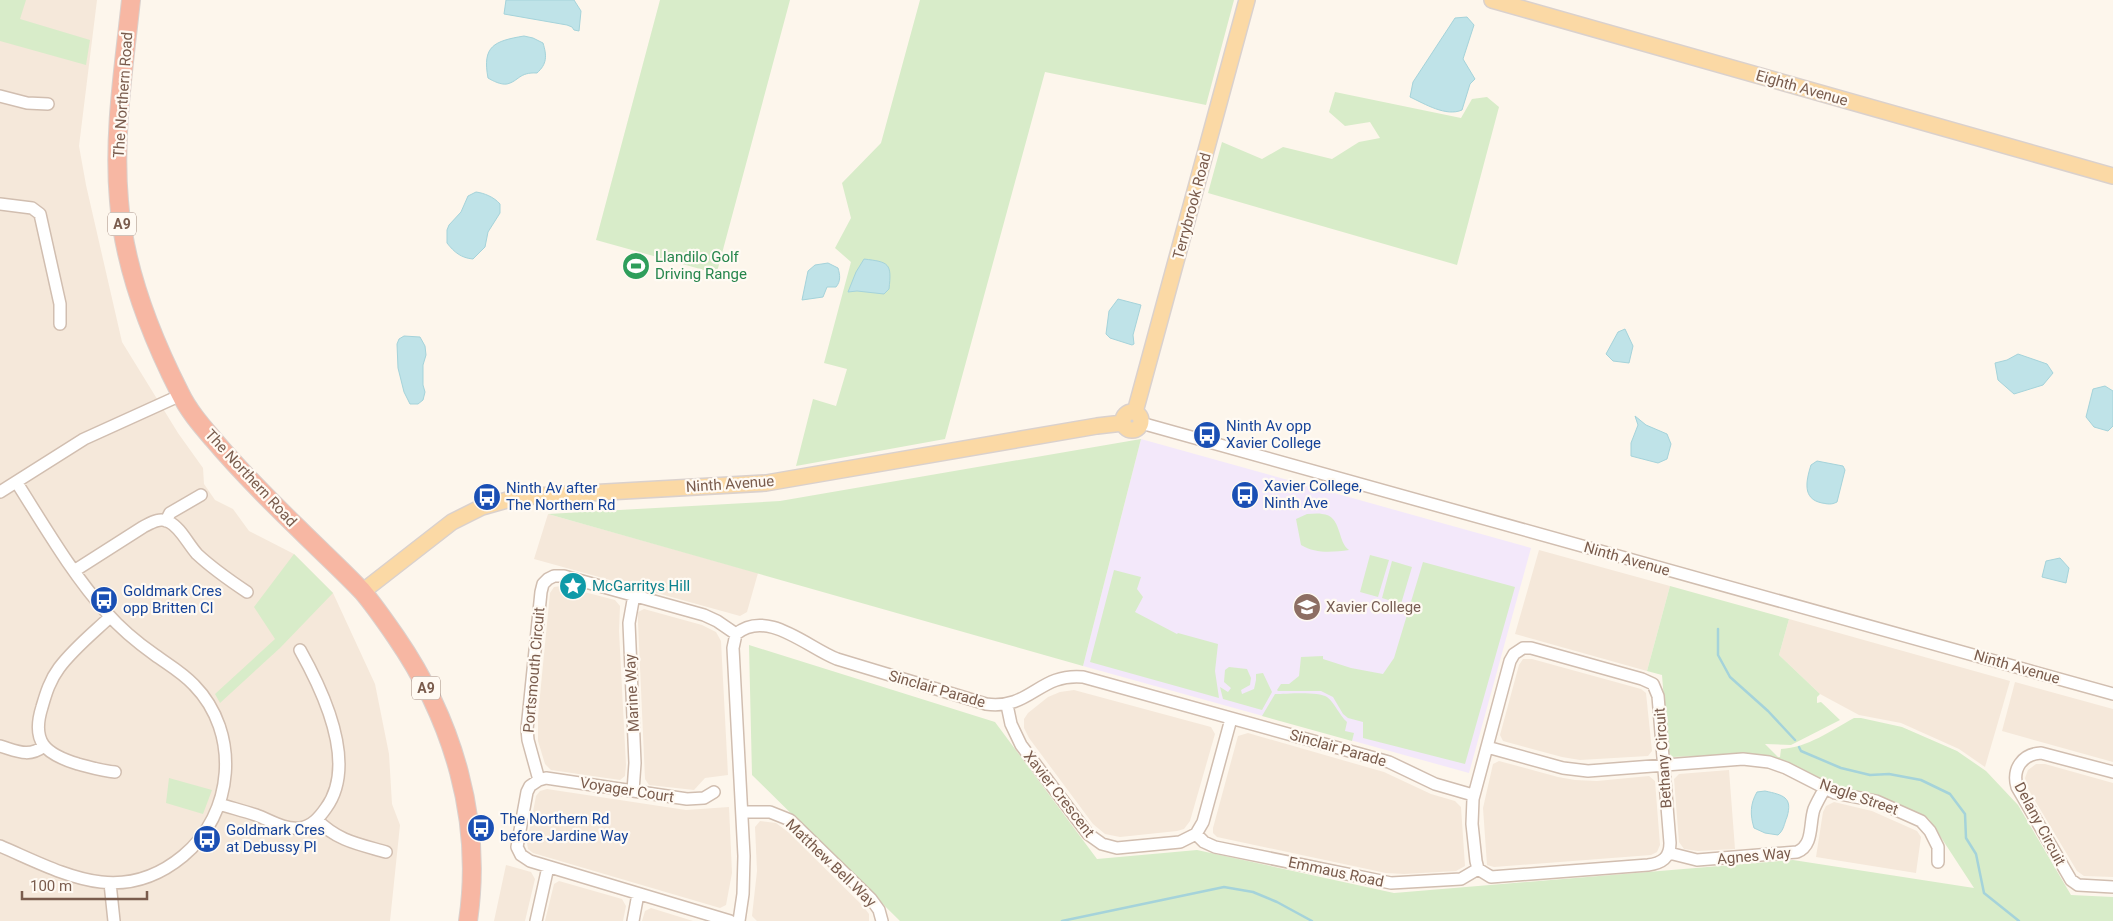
<svg xmlns="http://www.w3.org/2000/svg" width="2113" height="921" font-family="Roboto,sans-serif">
  <style>
    .residential { fill: #f5e8da }
    .education { fill: #f3e8fa }
    .green { fill: #d8ecc9 }
    .water { fill: #bfe3e8; stroke: #a5d3da }
    .lines { fill: none; stroke-linecap: round; stroke-linejoin: round }
    .stream { stroke: #a5d3da; stroke-width: 2.5 }
    .minor-casing { stroke: #d1beb0; stroke-width: 14 }
    .major-casing { stroke: #dad1cd; stroke-width: 18 }
    .highway-casing { stroke: #dad1cd; stroke-width: 20 }
    .minor { stroke: #fff; stroke-width: 11 }
    .major { stroke: #fbd9a5; stroke-width: 15 }
    .highway { stroke: #f7b7a3; stroke-width: 18 }
    .labels { text-anchor: middle; stroke-width: 4.5; stroke-linejoin: round; paint-order: stroke }
    .shield { fill: #fffaf3; stroke: #a28b7f; stroke-width: 1 }
    .shield-label { font-size: 14px; font-weight: bold; fill: #7a5c4d }
    .street-label { font-size: 15px; fill: #7a5c4d; stroke: #fffaf3 }
    .leisure-label { font-size: 15px; fill: #27864d; stroke: #fffaf3; text-anchor: start }
    .transit-label { font-size: 15px; fill: #164399; stroke: #fffaf3; text-anchor: start }
    .culture-label { font-size: 15px; fill: #0d838f; stroke: #fffaf3; text-anchor: start }
    .education-label { font-size: 15px; fill: #785e54; stroke: #fffaf3; text-anchor: start }
  </style>
  <rect width="100%" height="100%" fill="#fdf6ec"/>
  <path class="residential" d="M0,0H97L79,146L86,185L122,342L178,433L203,468L204,484L215,500L233,509L249,531L294,554L333,593L375,684L389,754L392,804L400,825L390,921H0Z
    M548,514L758,573L747,612L740,616L534,559Z
    M1539,550L1670,586L1647,671L1515,634Z
    M561,586L615,600L620,606L619,631L626,765L625,776L620,780L551,770L545,764L538,741V716L550,593L554,587Z
    M644,609L702,625L716,632L721,641L728,775L705,778L694,790L649,785L645,779L638,622V612Z
    M1789,619L2010,681L1985,767L1959,749L1901,723L1859,715L1820,694L1779,655Z
    M1523,659H1532L1641,689L1646,693L1652,751L1648,756L1580,760L1562,757L1503,741L1500,735L1519,665Z
    M2015,682L2113,709V762L2002,731Z
    M1074,690L1211,727L1215,734L1190,821L1184,829L1177,831L1120,837L1105,834L1093,824L1029,738L1024,728V719L1028,713L1048,697L1060,692Z
    M1248,733L1384,772L1431,794L1455,801L1461,807L1465,866L1456,871L1404,874L1386,873L1217,837L1213,833V828L1238,736Z
    M1499,761L1558,777L1575,780L1597,781L1649,776L1655,781L1660,845L1657,852L1651,855L1494,867L1487,865L1483,808L1493,764Z
    M2036,764H2045L2113,783V877L2084,876L2077,871L2027,787L2025,778L2028,770Z
    M1729,770L1735,849L1698,851L1684,849L1679,842L1674,779L1679,774Z
    M547,789L686,810L729,807L732,873L726,905L720,908L533,853L528,849L527,843L536,796L540,791Z
    M1834,802L1872,811L1917,831L1921,837L1916,873L1816,857L1823,812L1826,806Z
    M760,821L776,823L788,832L863,906L869,914V921H757L752,916L757,871L755,827Z
    M506,865L531,872L535,879L525,921H494Z
    M559,881L622,899L626,906L623,921H545L554,884Z
    M651,908L693,921H642L645,911Z"/>
  <path class="education" d="M1141,439L1531,548L1469,773L1083,666Z"/>
  <path class="green" d="M0,0H26L20,19L90,40L86,65L0,41Z
    M660,0H790L717,272H711L596,240Z
    M920,0H1234L1206,105L1045,72L945,439L796,466L813,399L836,406L847,369L824,363L851,262L835,248L851,218L842,183L881,143Z
    M1335,92L1461,118L1472,99L1487,97L1499,107L1457,265L1208,193L1222,142L1262,159L1283,147L1332,159L1359,142L1380,138L1370,122L1345,126L1329,112Z
    M1141,439L1083,666L548,514L780,501Z
    M1307,514C1312,514 1318,513 1322,514C1342,515 1337,542 1349,550C1333,552 1316,554 1301,545L1296,519Z
    M294,554L333,593L280,648L220,703L215,694L275,639L254,607Z
    M1370,555L1389,560L1378,597L1360,592Z
    M1392,561L1412,567L1401,604L1382,598Z
    M1423,562L1515,587L1465,764L1363,738V722L1348,718L1343,714L1333,697L1321,691H1278L1277,690L1281,684H1289L1299,676L1301,657L1323,656V659L1351,668L1383,674L1394,658Z
    M1114,570L1141,577L1137,589L1143,597L1135,612L1177,634L1178,633L1218,644L1215,671L1219,698L1090,662Z
    M1670,586L1789,619L1779,655L1820,694L1817,697V703L1821,702L1840,720L1791,745L1765,744L1778,757H1780L1781,749C1807,748 1832,730 1854,718H1861L1902,727L1957,751L1986,771L2018,805L2071,895L2113,897V921H900L752,775L749,645L995,722L1097,859L1197,850L1394,893L1793,860L1974,888L1929,819L1880,796L1832,786L1786,762L1762,755L1748,754L1672,757L1668,751L1662,675L1647,671Z
    M1229,667L1247,669L1251,678L1250,685L1241,690L1242,694L1254,689L1256,680V674L1263,673L1272,692L1262,710L1223,699L1220,687L1228,692L1231,688L1224,682L1225,670Z
    M1275,694C1286,694 1318,691 1327,697C1335,703 1339,715 1347,722L1345,731L1354,733L1352,741L1262,716Z
    M169,778L212,790L203,814L166,803Z"/>
  <path class="water" d="M506,0H574L581,11L579,31L574,30L572,27L567,25L504,14Z
    M1467,17L1474,25L1463,59L1475,79L1470,84L1462,110C1446,117 1425,104 1410,97L1413,82L1455,18Z
    M524,36L533,38L543,43C547,56 547,64 537,73C519,72 519,81 507,84C501,85 493,81 488,78C482,46 494,41 524,36Z
    M476,192C484,193 494,197 500,204V213L488,232L485,247L473,259C461,258 454,252 447,243V230L449,225L461,212L468,196Z
    M864,259C889,262 892,263 889,289L884,294L857,291L848,292L856,272Z
    M828,263L838,268C840,275 841,281 836,287H827L823,297L802,300L808,271L815,265Z
    M1118,299L1141,305L1133,335L1134,344L1132,345L1110,338L1106,334L1109,311Z
    M1625,329L1633,346L1629,363L1613,361L1606,354L1618,332Z
    M404,336L420,337L425,346L426,355L423,365V385L425,392L423,400L418,404H410L404,392L398,368L397,344L399,339Z
    M2018,354L2047,364L2053,373L2043,385L2014,394L1998,380L1995,363L2007,360Z
    M2105,386L2113,391V426L2108,431L2094,427L2086,417L2093,389Z
    M1635,416L1646,425L1667,434L1671,444L1667,459L1658,463L1631,456V443L1638,425Z
    M1817,461L1843,466L1845,470L1837,502C1831,505 1828,504 1822,503C1802,499 1806,481 1811,465Z
    M2060,558L2069,568L2066,583L2042,577L2046,561Z
    M1765,791C1783,795 1793,797 1787,817C1784,824 1784,830 1778,835L1765,833L1754,828C1750,815 1750,804 1757,792Z"/>
  <g class="lines">
    <path class="stream" d="M1718,629V655L1730,677L1768,711L1795,740
      M1799,747L1801,751L1841,768L1870,775L1889,774L1921,780L1950,794L1965,814L1966,838L1976,854L1984,893L2019,921
      M1062,921L1224,887L1253,892L1277,902L1312,921"/>
    <g class="minor-casing">
      <path id="minor" d="M0,96L27,103L48,104
        M0,204L32,208L40,214L60,304V324
        M1141,423L2113,694
        M0,492L84,439L181,395
        M166,521L170,513L201,495
        M74,571L143,527C151,523 159,517 169,522C180,527 188,544 197,554C212,568 229,580 247,592
        M110,617C93,633 73,649 59,668C50,680 46,693 42,707C31,742 45,754 78,764C90,767 102,771 115,772
        M1523,648H1531L1642,679L1653,684L1658,696L1670,843C1670,858 1662,863 1648,865L1491,877L1478,869L1476,861L1472,824L1473,799L1510,661L1514,654Z
        M1007,705L1011,724L1021,745L1088,834L1102,844L1117,848L1180,842L1196,834L1203,822L1231,719
        M0,746C17,751 29,758 44,746
        M1487,747L1563,768L1588,771L1743,759L1769,762L1786,768L1835,793L1876,801L1921,821L1930,831L1938,847V862
        M2113,772L2041,753C2022,754 2012,769 2017,787L2071,880L2078,885L2113,887
        M539,780L546,778L687,799L704,798L714,792
        M633,791L635,763L629,623L634,595
        M219,804C232,808 244,811 256,815C270,820 284,830 300,828C312,826 319,818 326,808C358,764 323,691 300,650
        M742,812H770L790,820L871,899L879,910L882,921
        M317,820C338,841 358,844 386,852
        M1196,834L1204,842L1215,847L1391,883L1461,879L1478,869
        M0,846C63,873 120,908 183,856C234,814 241,733 194,685C183,673 169,665 155,655C138,643 121,629 107,613C72,574 45,527 17,483
        M1669,853L1697,860L1797,852C1814,845 1809,824 1814,809C1817,802 1821,795 1825,788
        M110,883L114,921
        M536,921L548,867
        M633,921L638,894
        M730,921L530,861L521,855L517,847L527,792L530,786L539,780L528,740L527,729L541,592L543,584L548,579L554,576H564L704,615L717,621L736,634
        M739,921L743,894L744,856L733,648L736,634C767,608 808,648 837,659L986,704C1031,710 1038,673 1083,677L1389,762L1435,784L1473,795"/>
    </g>
    <g class="major-casing">
      <path id="major" d="M1492,0L2113,176
        M1123 421a9 9 0 1 1 18 0a9 9 0 1 1-18 0Z
        M1135,412L1247,0
        M362,592L452,522L482,507L518,497L766,483L1097,426L1123,423"/>
    </g>
    <g class="highway-casing">
      <path id="highway" d="M131,0C124,66 113,135 119,201C124,268 150,334 180,393C188,410 201,425 213,439C240,471 269,500 299,529C320,550 342,570 362,591C374,605 385,621 396,637C453,720 483,820 468,921"/>
    </g>
    <use href="#minor" class="minor"/>
    <use href="#major" class="major"/>
    <use href="#highway" class="highway"/>
  </g>
  <defs>
    <g id="stadium-disc" transform="scale(1.4375)"><circle r="9.5" fill="#2e9e5b" stroke="#fffaf3"/><path d="M0-5a6.5 5 0 1 0 0 10a6.5 5 0 1 0 0-10ZM-3.5-1.8h7v3.6h-7Z" fill="#fff"/></g>
    <g id="bus-disc" transform="scale(1.4375)"><circle r="9.5" fill="#1a4fb4" stroke="#fffaf3"/><path d="M-5-6H5V4H4V6H2V4H-2V6H-4V4H-5ZM-3.5-4V0h7V-4ZM-3.5 1.2v1.5H-2V1.2ZM2 1.2v1.5H3.5V1.2Z" fill="#fff"/></g>
    <g id="sight-disc" transform="scale(1.4375)"><circle r="9.5" fill="#0f9aa8" stroke="#fffaf3"/><path d="M0-6L1.8-2.2L6-1.7L2.9 1.2L3.7 5.4L0 3.3L-3.7 5.4L-2.9 1.2L-6-1.7L-1.8-2.2Z" fill="#fff"/></g>
    <g id="school-disc" transform="scale(1.4375)"><circle r="9.5" fill="#8d6e63" stroke="#fffaf3"/><path d="M0-5L7-2L0 1L-7-2ZM-4 1L0 2.5L4 1V4Q0 6-4 4Z" fill="#fff"/></g>
  </defs>
  <g fill-rule="evenodd">
    <use href="#stadium-disc" x="636" y="266"/>
    <use href="#bus-disc" x="1207" y="435"/>
    <use href="#bus-disc" x="1245" y="495"/>
    <use href="#bus-disc" x="487" y="497"/>
    <use href="#sight-disc" x="573" y="586"/>
    <use href="#bus-disc" x="104" y="600"/>
    <use href="#school-disc" x="1307" y="607"/>
    <use href="#bus-disc" x="481" y="828"/>
    <use href="#bus-disc" x="207" y="839"/>
  </g>
  <g class="labels">
    <g class="shield">
      <rect x="108" y="212.5" width="28" height="23" rx="4"/>
      <rect x="412" y="676.5" width="28" height="23" rx="4"/>
    </g>
    <g class="shield-label">
      <text x="122" y="229">A9</text>
      <text x="426" y="693">A9</text>
    </g>
    <g class="street-label">
      <text transform="translate(1802 88) rotate(16)" y="5">Eighth Avenue</text>
      <text transform="translate(123 95) rotate(-86)" y="5">The Northern Road</text>
      <text transform="translate(1192 206) rotate(-75)" y="5">Terrybrook Road</text>
      <text transform="translate(251 478) rotate(47)" y="5">The Northern Road</text>
      <text transform="translate(730 484) rotate(-4)" y="5">Ninth Avenue</text>
      <text transform="translate(1627 559) rotate(16)" y="5">Ninth Avenue</text>
      <text transform="translate(2017 667) rotate(16)" y="5">Ninth Avenue</text>
      <text transform="translate(534 670) rotate(-85)" y="5">Portsmouth Circuit</text>
      <text transform="translate(937 689) rotate(16)" y="5">Sinclair Parade</text>
      <text transform="translate(632 693) rotate(-93)" y="5">Marine Way</text>
      <text transform="translate(1338 748) rotate(16)" y="5">Sinclair Parade</text>
      <text transform="translate(1663 758) rotate(-94)" y="5">Bethany Circuit</text>
      <text transform="translate(627 790) rotate(9)" y="5">Voyager Court</text>
      <text transform="translate(1059 794) rotate(52)" y="5">Xavier Crescent</text>
      <text transform="translate(1859 797) rotate(19)" y="5">Nagle Street</text>
      <text transform="translate(2040 824) rotate(62)" y="5">Delany Circuit</text>
      <text transform="translate(1754 856) rotate(-5)" y="5">Agnes Way</text>
      <text transform="translate(831 863) rotate(44)" y="5">Matthew Bell Way</text>
      <text transform="translate(1336 872) rotate(12)" y="5">Emmaus Road</text>
    </g>
    <g class="leisure-label">
      <text x="655" y="262">Llandilo Golf<tspan x="655" dy="17">Driving Range</tspan></text>
    </g>
    <g class="transit-label">
      <text x="1226" y="431">Ninth Av opp<tspan x="1226" dy="17">Xavier College</tspan></text>
      <text x="1264" y="491">Xavier College,<tspan x="1264" dy="17">Ninth Ave</tspan></text>
      <text x="506" y="493">Ninth Av after<tspan x="506" dy="17">The Northern Rd</tspan></text>
      <text x="123" y="596">Goldmark Cres<tspan x="123" dy="17">opp Britten Cl</tspan></text>
      <text x="500" y="824">The Northern Rd<tspan x="500" dy="17">before Jardine Way</tspan></text>
      <text x="226" y="835">Goldmark Cres<tspan x="226" dy="17">at Debussy Pl</tspan></text>
    </g>
    <g class="culture-label">
      <text x="592" y="591">McGarritys Hill</text>
    </g>
    <g class="education-label">
      <text x="1326" y="612">Xavier College</text>
    </g>
  </g>
  <path d="M22 891v8h125v-8" fill="none" stroke="#7a5c4d" stroke-width="2.5"/>
  <text x="30" y="891" font-size="15" fill="#7a5c4d" stroke="#fffaf3" stroke-width="4" paint-order="stroke">100 m</text>
</svg>
